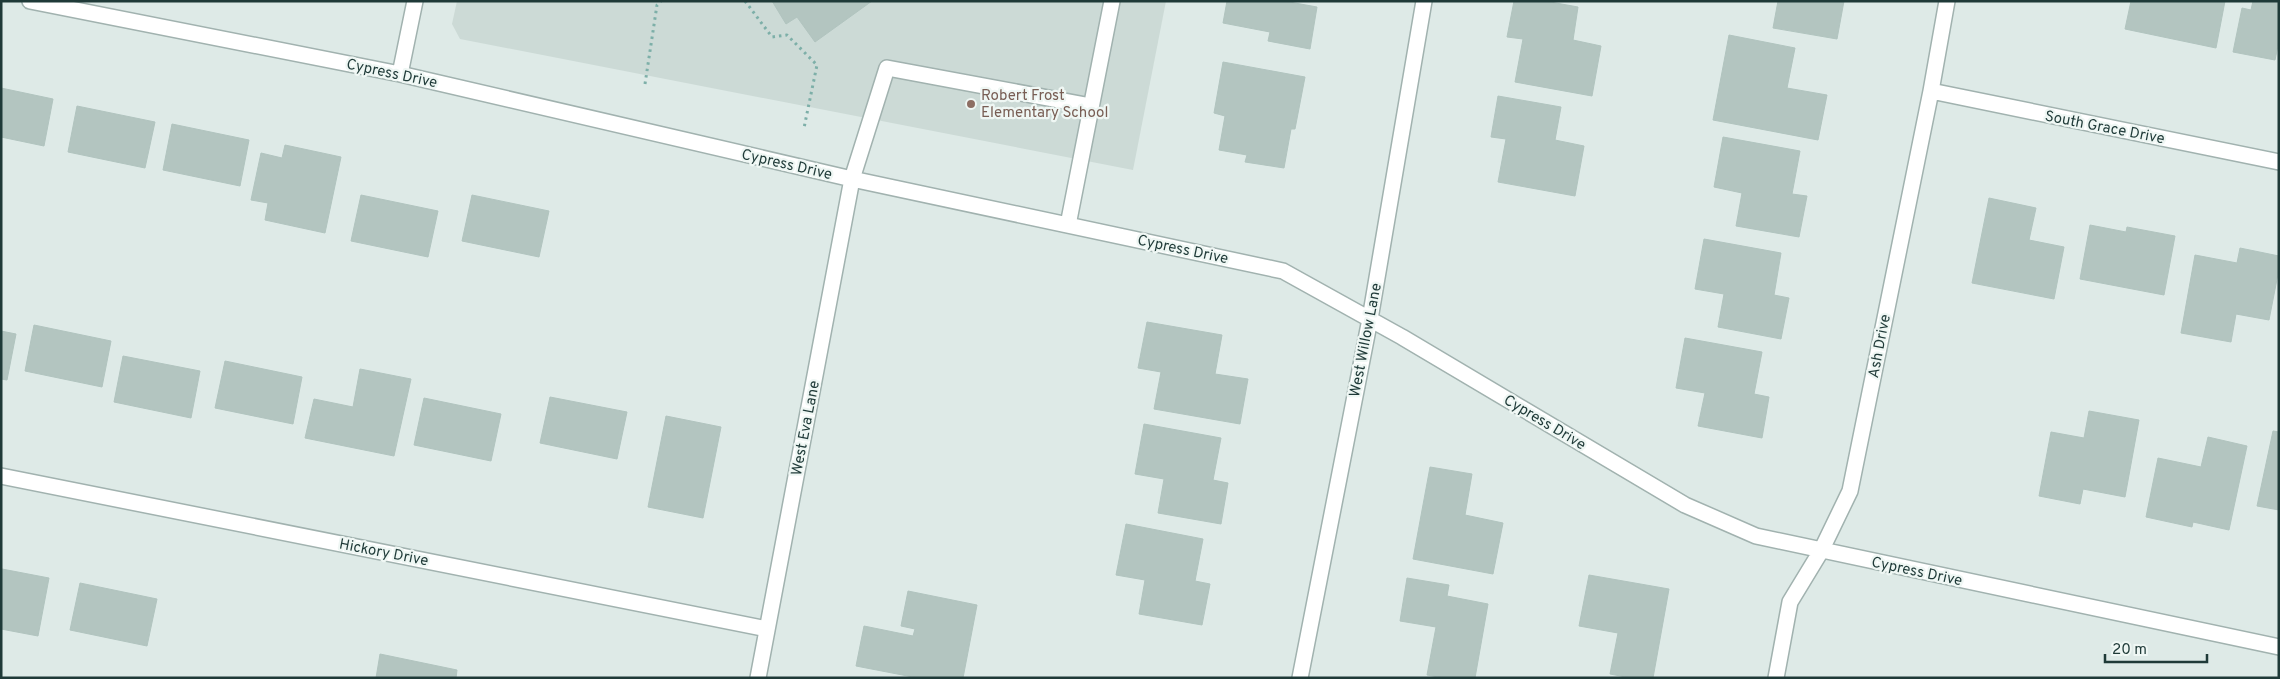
<svg xmlns="http://www.w3.org/2000/svg" width="2280" height="679" font-family="Overpass,sans-serif">
  <style>
    .built { fill: #ccdad6 }
    .building { fill: #b3c5c0; stroke: #b1c4bf }
    .lines { fill: none; stroke-linecap: round; stroke-linejoin: round }
    .minor-casing { stroke: #a1b2af; stroke-width: 18 }
    .path { stroke: #7dafa8; stroke-width: 3; stroke-dasharray: 2.5 4; stroke-linecap: butt }
    .minor { stroke: #fff; stroke-width: 15 }
    .education-dot { fill: #8d6e63; stroke: #eff7f4; stroke-width: 2 }
    .labels { text-anchor: middle; stroke-width: 4.5; stroke-linejoin: round; paint-order: stroke }
    .street-label { font-size: 15px; fill: #1f3a38; stroke: #eff7f4 }
    .education-label { font-size: 15px; fill: #785e54; stroke: #eff7f4; text-anchor: start }
  </style>
  <rect width="100%" height="100%" fill="#deeae7"/>
  <path class="built" d="M457,1H1166L1133,170L460,39L452,24Z"/>
  <path class="building" d="M772,1H872L815,42L797,17L786,24Z
    M1227,1H1284L1317,7L1310,49L1268,41L1270,32L1223,23Z
    M1514,1H1545L1578,7L1573,40L1601,46L1592,96L1515,82L1523,39L1507,37Z
    M1778,1H1844L1837,39L1773,28Z
    M2131,1H2225L2216,48L2125,29Z
    M2253,1H2279V41L2275,60L2233,52L2242,8L2251,10Z
    M1729,35L1795,48L1787,88L1827,95L1818,140L1713,120Z
    M1223,62L1305,77L1295,129H1291L1284,168L1245,162L1247,155L1219,150L1225,116L1214,113Z
    M1,88L53,99L44,146L1,137Z
    M1498,96L1561,107L1555,140L1584,146L1575,196L1498,182L1506,139L1491,137Z
    M77,106L155,122L145,168L68,152Z
    M172,124L249,140L240,186L163,170Z
    M1723,137L1800,151L1792,194L1807,196L1799,237L1736,226L1742,193L1714,187Z
    M285,145L341,157L325,233L265,220L268,203L251,200L261,153L282,158Z
    M361,195L438,211L428,257L351,241Z
    M472,195L549,211L539,257L462,241Z
    M1989,198L2036,208L2029,240L2064,247L2054,299L1972,283Z
    M2090,225L2126,232L2127,227L2175,236L2164,295L2080,279Z
    M1704,239L1781,253L1774,295L1789,298L1781,339L1718,327L1724,294L1695,289Z
    M2240,248L2279,256V269L2269,320L2236,314L2231,342L2181,333L2195,255L2237,263Z
    M1147,322L1222,335L1215,374L1248,379L1240,424L1154,409L1161,372L1138,368Z
    M34,325L111,341L102,387L25,371Z
    M1,331L16,334L7,380L1,379Z
    M1685,338L1762,352L1754,394L1769,397L1762,438L1698,426L1705,393L1676,388Z
    M123,356L200,371L191,418L114,402Z
    M225,361L302,377L293,424L215,408Z
    M360,369L411,379L394,456L305,438L314,399L353,407Z
    M550,397L627,412L617,459L540,443Z
    M424,398L501,414L491,461L414,445Z
    M2089,411L2139,420L2125,497L2083,489L2080,504L2039,496L2051,432L2084,438Z
    M666,416L721,427L703,518L648,507Z
    M1144,424L1221,438L1213,480L1228,483L1221,524L1158,513L1164,479L1135,474Z
    M2273,431L2279,432V510L2257,506Z
    M2208,437L2247,446L2229,530L2193,522L2192,527L2146,517L2158,458L2201,467Z
    M1430,467L1472,474L1465,515L1503,523L1493,574L1413,559Z
    M1126,524L1203,539L1195,581L1210,584L1202,625L1139,614L1145,580L1116,575Z
    M2,569L49,578L38,636L1,629Z
    M1589,575L1669,589L1653,678H1631L1610,674L1618,633L1579,626Z
    M1407,578L1449,585L1447,596L1488,604L1475,678H1444L1427,675L1436,627L1400,621Z
    M80,583L157,599L147,646L70,630Z
    M908,591L977,605L963,678H918L856,666L864,626L913,636L915,629L901,626Z
    M380,654L457,670L456,678H376Z"/>
  <g class="lines">
    <g class="minor-casing">
      <path id="minor" d="M30,1L400,74L852,179L1283,271L1402,337L1685,505L1756,536L2279,647
        M400,74L415,1
        M1931,91L2279,162
        M1068,225L1112,1
        M1,476L767,629
        M758,678L852,179L887,68L1091,106
        M1300,678L1370,319L1424,1
        M1776,678L1790,602L1821,551L1850,491L1931,91L1947,1"/>
    </g>
    <path class="path" d="M745,1L772,37L787,35L817,65L804,128
      M645,84L657,5L661,1"/>
    <use href="#minor" class="minor"/>
  </g>
  <circle class="education-dot" cx="971" cy="104" r="5"/>
  <g class="labels">
    <g class="street-label">
      <text transform="translate(392 73) rotate(12)" y="5">Cypress Drive</text>
      <text transform="translate(2105 127) rotate(11)" y="5">South Grace Drive</text>
      <text transform="translate(787 164) rotate(13)" y="5">Cypress Drive</text>
      <text transform="translate(1183 249) rotate(12)" y="5">Cypress Drive</text>
      <text transform="translate(1365 340) rotate(-79)" y="5">West Willow Lane</text>
      <text transform="translate(1879 346) rotate(-79)" y="5">Ash Drive</text>
      <text transform="translate(1545 422) rotate(31)" y="5">Cypress Drive</text>
      <text transform="translate(805 428) rotate(-79)" y="5">West Eva Lane</text>
      <text transform="translate(384 552) rotate(11)" y="5">Hickory Drive</text>
      <text transform="translate(1917 571) rotate(12)" y="5">Cypress Drive</text>
    </g>
    <g class="education-label">
      <text x="981" y="100">Robert Frost<tspan x="981" dy="17">Elementary School</tspan></text>
    </g>
  </g>
  <rect width="2280" height="679" fill="none" stroke="#1f3a38" stroke-width="5"/>
  <path d="M2105 654v8h102v-8" fill="none" stroke="#1f3a38" stroke-width="2.5"/>
  <text x="2112" y="654" font-size="15" fill="#1f3a38" stroke="#eff7f4" stroke-width="4" paint-order="stroke">20 m</text>
</svg>
